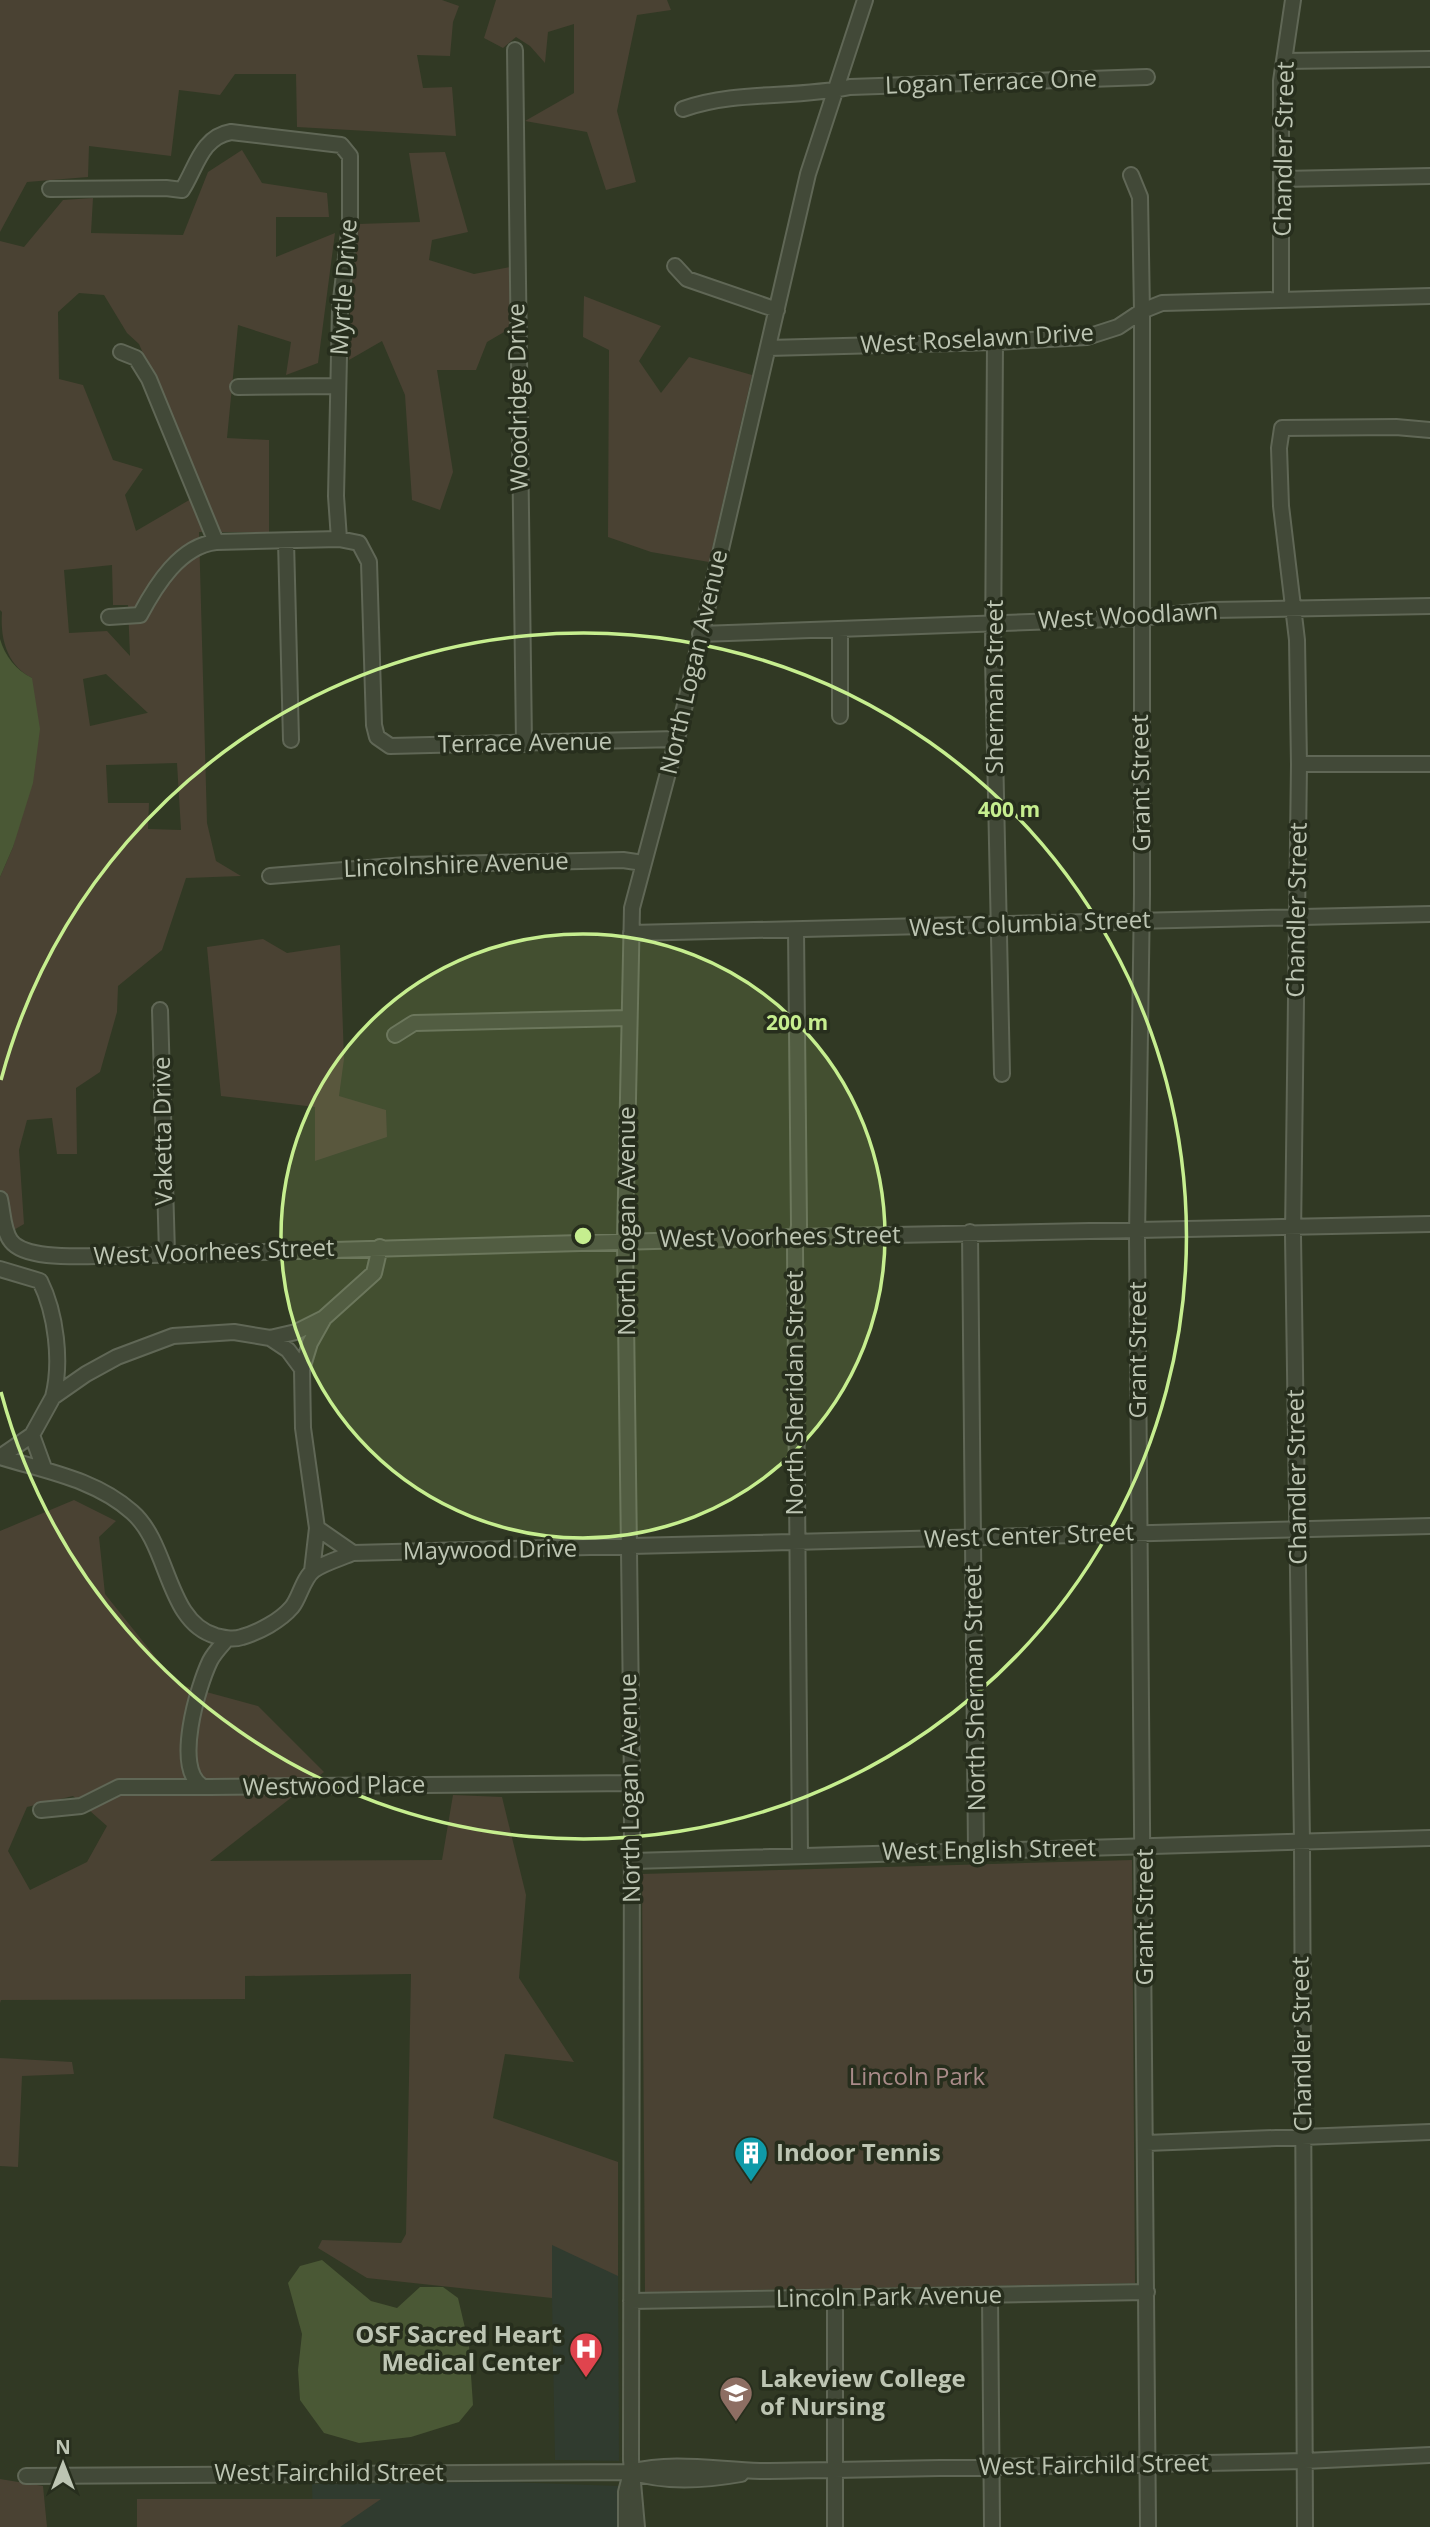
<svg xmlns="http://www.w3.org/2000/svg" width="1430" height="2527" font-family="'Open Sans',sans-serif">
  <style>
    .medical { fill: #303b2f }
    .green { fill: #4a4233; fill-rule: evenodd }
    .water { fill: #4a5835 }
    .lines { fill: none; stroke-linecap: round; stroke-linejoin: round }
    .minor-casing { stroke: #606756; stroke-width: 18 }
    .minor { stroke: #424938; stroke-width: 14 }
    .ring { fill: none; stroke: #c6ee8f; stroke-width: 3.5 }
    .labels { text-anchor: middle; stroke-width: 7; stroke-linejoin: round; paint-order: stroke }
    .street-label { font-size: 24px; fill: #bdc5b3; stroke: #272e1d }
    .park-label { font-size: 24px; fill: #a98b89; stroke: #272e1d }
    .poi-label { font-size: 24px; font-weight: bold; fill: #bdc5b3; stroke: #272e1d; text-anchor: start }
    .centre { fill: #c6ee8f; stroke: #272e1d; stroke-width: 3.5 }
    .ring-label { font-size: 21px; text-anchor: middle; font-weight: bold; fill: #c6ee8f; stroke: #272e1d; stroke-width: 7; stroke-linejoin: round; paint-order: stroke }
  </style>
  <rect width="100%" height="100%" fill="#313924"/>
  <path class="medical" d="M618,2244L619,2461L555,2460L551,2245Z
    M508,2482L620,2486L619,2527H313L312,2484Z"/>
  <path class="green" d="M0,0H442L459,6L453,22L450,56L417,55L423,88L452,87L456,136L297,127L296,74H235L220,95L179,90L171,156L89,146L88,177L27,182L0,232Z
    M496,0H667L671,10L637,15L617,111L636,182L606,190L587,132L525,121L574,93V24L548,32L545,63L530,46L516,37L503,48L484,38Z
    M242,150L262,183L327,193L329,217H276V257L335,233L318,363L286,375L291,342L238,325L227,438L269,440V532H199L207,823L216,861L241,876L186,878L162,950L118,986L117,1012L100,1072L76,1088L77,1154H57L52,1118L27,1120L19,1150L24,1224L0,1238V877L13,847L18,825L32,678C7,665 0,639 2,612L0,610V241L24,247L63,200L93,198L91,233L183,235L208,172ZM79,293L104,295L127,333L139,344L203,492L136,531L125,495L143,469L113,460L83,385L59,379L58,312ZM112,565L113,605H128L130,656L107,631L69,633L64,570ZM106,674L148,713H147L90,726L83,679ZM177,763L181,830L148,829L149,803H108L106,765Z
    M445,152L468,232L432,240L429,260L474,274L510,267L511,328L487,342L476,370H437L453,472L440,510L412,500L405,395L382,341L349,360L350,304L358,224L420,222L409,153Z
    M584,296L661,326L639,361L661,393L689,357L752,375L709,562L651,552L608,537L609,350L583,337Z
    M263,939L287,953L340,945L344,1059L339,1096L386,1110L387,1137L315,1161V1107L221,1096L207,947Z
    M74,1500L116,1521L99,1537L105,1594L177,1684L258,1706L324,1772L210,1861L442,1860L453,1795L502,1797L526,1895L519,1978L574,2062L505,2054L493,2118L618,2162V2276L552,2245V2298L367,2278L318,2248L322,2240L401,2243L406,2234L411,1974L245,1976V1999L1,2000L0,2003V1531ZM73,1796L107,1826L87,1862L30,1890L8,1851L27,1807Z
    M1132,1860L1135,2283L645,2292L642,1874Z
    M0,2058L72,2062L74,2074L22,2076L18,2167L0,2166Z
    M0,2479L43,2486L47,2527H0Z
    M137,2499H381L340,2527H137Z"/>
  <path class="water" d="M0,639C5,656 16,670 32,678L40,729L33,783L13,847L0,877Z
    M322,2260L371,2301L397,2308L420,2287H443L458,2298L469,2345L473,2405L459,2422L411,2437L359,2443L324,2433L300,2400L298,2370L302,2334L288,2283L300,2266Z"/>
  <g class="lines">
    <g class="minor-casing">
      <path id="minor" d="M515,50L524,744
        M1284,61L1430,59
        M683,109C737,90 794,99 850,87L1147,77
        M1131,175L1140,197L1142,311V895L1137,1237L1148,2527
        M1282,179L1430,176
        M50,189L166,188L182,190C196,169 201,137 231,132L341,145L350,156V224L340,308L336,496L339,539L359,543L369,562L374,725L377,737L390,746L677,739
        M675,266L687,279L777,310
        M1281,299V81L1293,0
        M995,342L993,658L1002,1074
        M768,348L995,342L1087,337L1118,327L1142,311L1162,303L1430,296
        M121,352L136,358L149,379L216,542L339,539
        M238,387L338,386
        M286,541L291,740
        M109,617L140,615C156,585 180,546 216,542
        M840,629V716
        M700,634L1140,618L1212,610L1430,606
        M1299,764H1430
        M270,876L406,865L623,860L643,863
        M796,930L799,1226L795,1247L800,1856
        M631,933L1430,914
        M160,1010L167,1253
        M395,1035L414,1023L629,1018
        M0,1199C3,1212 3,1231 11,1241C27,1262 91,1255 117,1256L796,1237L1430,1224
        M970,1232L976,1850
        M0,1269L40,1281C56,1313 62,1362 53,1397
        M270,1338L288,1350L302,1369L303,1428L317,1528L353,1553
        M302,1369L310,1343L324,1318
        M32,1435L44,1468
        M0,1457C45,1471 95,1479 132,1512C170,1545 166,1622 216,1636C225,1638 233,1640 242,1637C259,1632 280,1621 292,1607C300,1597 303,1578 314,1570C324,1563 341,1558 353,1553L1430,1526
        M0,1457L32,1435L53,1397L86,1374L117,1357L173,1336L234,1332L270,1338L296,1332L324,1318L374,1273L380,1247
        M312,1571L317,1528
        M202,1786C173,1769 198,1686 210,1661C214,1653 221,1646 227,1639
        M41,1810L81,1806L119,1787H210L632,1783
        M632,1861L1430,1838
        M1146,2143L1430,2132
        M990,2295L992,2527
        M631,2301L1147,2292
        M632,2472C665,2483 707,2480 741,2474
        M26,2476L631,2472C673,2461 717,2470 760,2471C785,2471 810,2470 835,2470L1305,2461L1430,2455
        M626,2527V2492L631,2473
        M637,2527L631,2460L632,1783L625,1241L632,908L677,739L808,174L865,0
        M835,2527V2298
        M1305,2527L1302,1842L1293,1235L1299,764L1297,640L1281,506L1279,448L1282,428L1396,427L1430,430"/>
    </g>
    <use href="#minor" class="minor"/>
  </g>
  <circle cx="583" cy="1236" r="302" fill="#c6ee8f" fill-opacity=".12"/>
  <g class="ring">
    <circle cx="583" cy="1236" r="302"/>
    <path d="M1 1080A603 603 0 1 1 1 1392"/>
  </g>
  <defs>
    <g id="building-pin" transform="scale(1.75)"><path d="M0 17L-7.5 6A9.5 9.5 0 1 1 7.5 6Z" fill="#0f9aa8" stroke="#272e1d"/><path d="M-4-6H4V6H1V3H-1V6H-4ZM-2.5-4.3h1.7v1.8h-1.7ZM.8-4.3h1.7v1.8H.8ZM-2.5-1h1.7V.8h-1.7ZM.8-1h1.7V.8H.8Z" fill="#fff"/></g>
    <g id="hospital-pin" transform="scale(1.75)"><path d="M0 17L-7.5 6A9.5 9.5 0 1 1 7.5 6Z" fill="#e0444e" stroke="#272e1d"/><path d="M-5-5h3v3.5h4V-5h3V5h-3V1.5h-4V5h-3Z" fill="#fff"/></g>
    <g id="university-pin" transform="scale(1.75)"><path d="M0 17L-7.5 6A9.5 9.5 0 1 1 7.5 6Z" fill="#8d6e63" stroke="#272e1d"/><path d="M0-5L7-2L0 1L-7-2ZM-4 1L0 2.5L4 1V4Q0 6-4 4Z" fill="#fff"/></g>
  </defs>
  <g fill-rule="evenodd">
    <use href="#building-pin" x="751" y="2153"/>
    <use href="#hospital-pin" x="586" y="2349"/>
    <use href="#university-pin" x="736" y="2393"/>
  </g>
  <g class="labels">
    <g class="street-label">
      <text transform="translate(991 82) rotate(-2)" y="8">Logan Terrace One</text>
      <text transform="translate(1284 149) rotate(-89)" y="8">Chandler Street</text>
      <text transform="translate(344 287) rotate(-86)" y="8">Myrtle Drive</text>
      <text transform="translate(977 339) rotate(-3)" y="8">West Roselawn Drive</text>
      <text transform="translate(518 397) rotate(-91)" y="8">Woodridge Drive</text>
      <text transform="translate(1128 616) rotate(-3)" y="8">West Woodlawn</text>
      <text transform="translate(694 662) rotate(-77)" y="8">North Logan Avenue</text>
      <text transform="translate(995 687) rotate(-90)" y="8">Sherman Street</text>
      <text transform="translate(525 743) rotate(-1)" y="8">Terrace Avenue</text>
      <text transform="translate(1141 783) rotate(-91)" y="8">Grant Street</text>
      <text transform="translate(456 865) rotate(-2)" y="8">Lincolnshire Avenue</text>
      <text transform="translate(1297 910) rotate(-89)" y="8">Chandler Street</text>
      <text transform="translate(1030 924) rotate(-2)" y="8">West Columbia Street</text>
      <text transform="translate(163 1131) rotate(-91)" y="8">Vaketta Drive</text>
      <text transform="translate(627 1221) rotate(-90)" y="8">North Logan Avenue</text>
      <text transform="translate(780 1237) rotate(-1)" y="8">West Voorhees Street</text>
      <text transform="translate(214 1252) rotate(-2)" y="8">West Voorhees Street</text>
      <text transform="translate(1138 1350) rotate(-90)" y="8">Grant Street</text>
      <text transform="translate(795 1393) rotate(-90)" y="8">North Sheridan Street</text>
      <text transform="translate(1297 1477) rotate(-91)" y="8">Chandler Street</text>
      <text transform="translate(1029 1536) rotate(-2)" y="8">West Center Street</text>
      <text transform="translate(490 1550) rotate(-1)" y="8">Maywood Drive</text>
      <text transform="translate(975 1688) rotate(-91)" y="8">North Sherman Street</text>
      <text transform="translate(334 1786) rotate(-1)" y="8">Westwood Place</text>
      <text transform="translate(630 1788) rotate(-91)" y="8">North Logan Avenue</text>
      <text transform="translate(989 1850) rotate(-1)" y="8">West English Street</text>
      <text transform="translate(1145 1917) rotate(-90)" y="8">Grant Street</text>
      <text transform="translate(1302 2044) rotate(-91)" y="8">Chandler Street</text>
      <text transform="translate(889 2297) rotate(-1)" y="8">Lincoln Park Avenue</text>
      <text transform="translate(1094 2465) rotate(-1)" y="8">West Fairchild Street</text>
      <text x="329" y="2481">West Fairchild Street</text>
    </g>
    <g class="park-label">
      <text x="917" y="2085">Lincoln Park</text>
    </g>
    <g class="poi-label">
      <text x="776" y="2161">Indoor Tennis</text>
      <text x="562" y="2343" text-anchor="end">OSF Sacred Heart<tspan x="562" dy="28">Medical Center</tspan></text>
      <text x="760" y="2387">Lakeview College<tspan x="760" dy="28">of Nursing</tspan></text>
    </g>
  </g>
  <circle cx="583" cy="1236" r="10" class="centre"/>
  <g class="ring-label">
    <text x="1009" y="817">400 m</text>
    <text x="797" y="1030">200 m</text>
  </g>
  <g transform="translate(63 2464)" stroke="#272e1d" stroke-width="5" paint-order="stroke">
  <path d="M0-5L12 26L0 18L-12 26Z" fill="#bdc5b3"/>
  <text y="-10" font-size="19" font-weight="bold" text-anchor="middle" fill="#bdc5b3">N</text>
  </g>
</svg>
